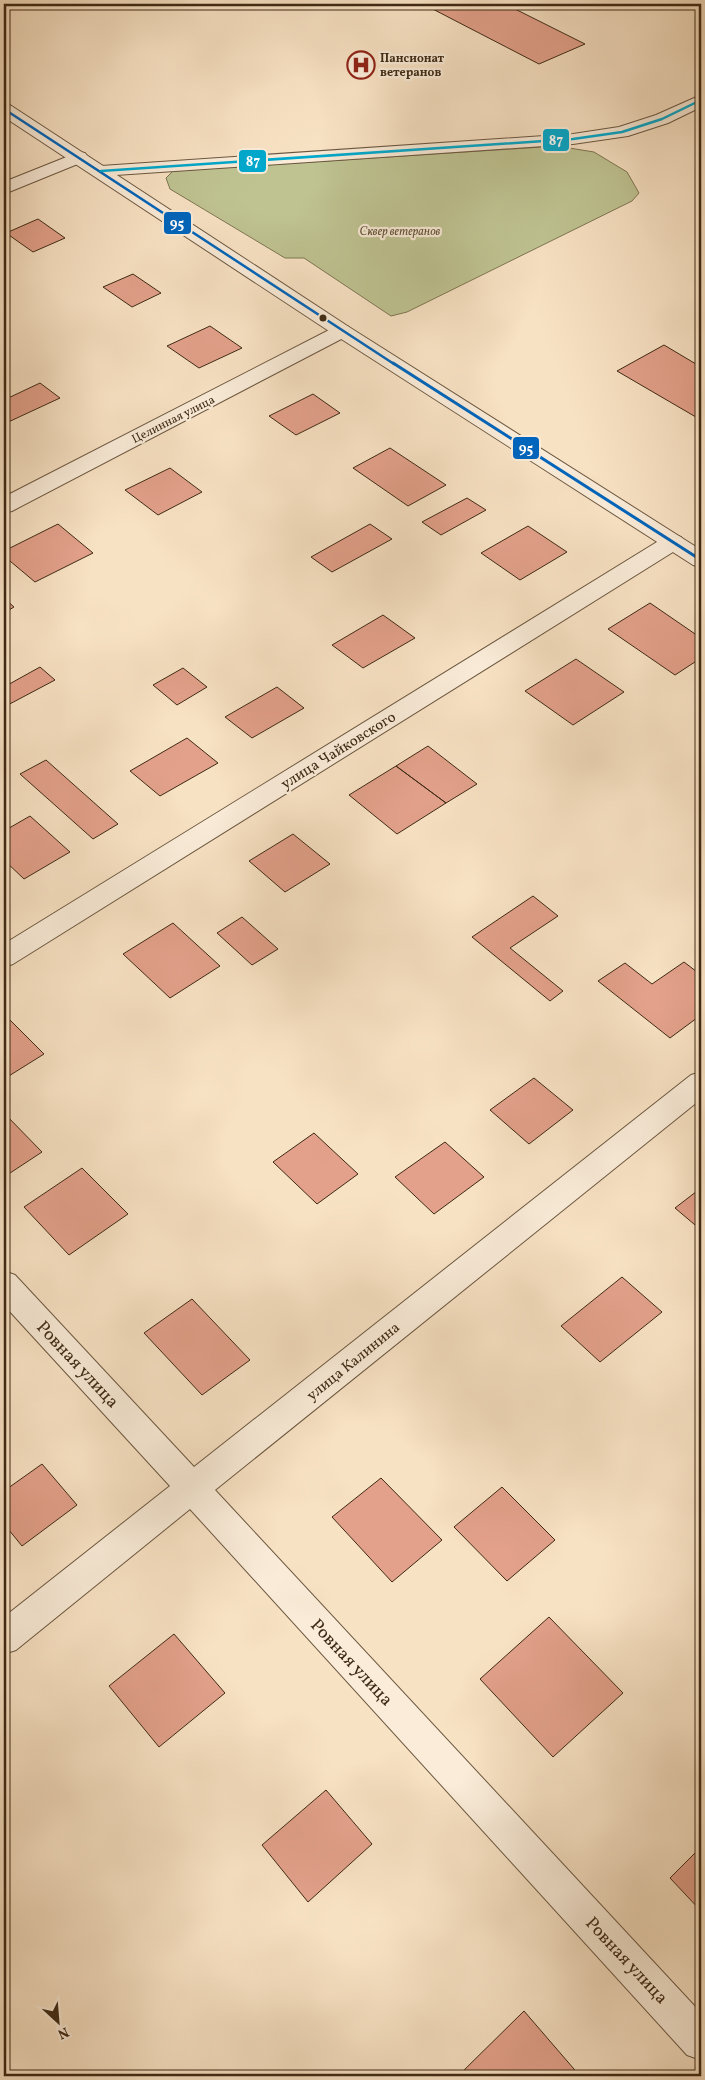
<svg xmlns="http://www.w3.org/2000/svg" width="705" height="2080" font-family="Vollkorn,serif">
  <style>
    .green { fill: #bfc392; stroke: #7e7653 }
    .building { fill: #e3a18b; stroke: #3e2a14 }
    .lines { fill: none; stroke-linecap: round; stroke-linejoin: round }
    .minor-casing { stroke: #6c5840; stroke-width: 2 }
    .tertiary-casing { stroke: #6c5840; stroke-width: 2 }
    .minor { fill: #faecd9; fill-rule: evenodd }
    .tertiary { fill: #faecd9; fill-rule: evenodd }
    .bus-1-far1-casing { stroke: #faecd9; stroke-width: 5 }
    .bus-1-casing { stroke: #faecd9; stroke-width: 6 }
    .bus-2-casing { stroke: #faecd9; stroke-width: 5 }
    .bus-1-far1 { stroke: #0065bd; stroke-width: 2.5 }
    .bus-1 { stroke: #0065bd; stroke-width: 3 }
    .bus-2 { stroke: #00a9ce; stroke-width: 2.5 }
    .bus-dot { fill: #3e2a14; stroke: #faecd9; stroke-width: 2 }
    .labels { text-anchor: middle; stroke-width: 4.5; stroke-linejoin: round; paint-order: stroke }
    .far-poi-label { font-size: 12px; font-weight: bold; fill: #3e2a14; stroke: #faecd9; text-anchor: start }
    .far-park-label { font-size: 12px; font-style: italic; fill: #5e5034; stroke: #faecd9 }
    .far-street-label { font-size: 12px; fill: #3e2a14; stroke: #faecd9 }
    .street-label { font-size: 15px; fill: #3e2a14; stroke: #faecd9 }
    .near-street-label { font-size: 18px; fill: #3e2a14; stroke: #faecd9 }
    .line-badge { stroke: #faecd9; stroke-width: 2 }
    .badge-label { font-size: 14px; text-anchor: middle; font-weight: bold; fill: #fff }
  </style>
  <rect width="100%" height="100%" fill="#f8e2c4"/>
  <filter id="stains"><feTurbulence type="fractalNoise" baseFrequency=".004" numOctaves="4"/><feColorMatrix values="0 0 0 0 .2 0 0 0 0 .09 0 0 0 0 .02 0 0 0 .5 -.17"/></filter>
  <radialGradient id="worn" r=".72"><stop offset=".6" stop-color="#630" stop-opacity="0"/><stop offset="1" stop-color="#630" stop-opacity=".3"/></radialGradient>
  <path class="green" d="M557,146L594,152L627,172L639,193L632,201L407,312L391,316L304,258H285L170,189L166,178L173,171Z"/>
  <path class="building" d="M423,4H505L585,44L539,64Z
    M38,219L65,238L33,252L6,233Z
    M133,274L161,293L132,307L103,287Z
    M210,326L242,348L199,368L167,346Z
    M664,345L701,367V420L617,371Z
    M40,383L60,398L4,424V400Z
    M313,394L340,413L296,435L269,416Z
    M390,448L446,485L408,506L353,468Z
    M170,468L202,492L158,515L125,490Z
    M467,498L486,510L441,535L422,522Z
    M58,524L93,553L35,582L4,556V551Z
    M370,524L392,539L332,572L311,557Z
    M528,526L567,552L520,580L481,553Z
    M4,598L14,607L4,613Z
    M650,603L701,638V658L675,675L608,629Z
    M383,615L415,638L363,668L332,645Z
    M576,659L624,692L573,725L525,691Z
    M40,667L55,680L4,707V687Z
    M183,668L207,687L177,705L153,685Z
    M277,687L304,708L252,738L225,717Z
    M187,738L218,763L160,796L130,771Z
    M428,746L477,784L446,803L396,766Z
    M46,760L118,824L93,839L20,774Z
    M396,766L446,803L397,834L349,795Z
    M30,816L70,852L24,879L4,860V831Z
    M293,834L330,864L285,892L249,861Z
    M533,896L558,916L510,948L563,991L550,1001L472,937Z
    M242,917L278,949L252,965L217,933Z
    M173,923L220,966L170,998L123,954Z
    M684,962L701,975V1015L670,1038L598,981L625,963L652,984Z
    M10,1020L44,1054L4,1079V1024Z
    M534,1078L573,1110L529,1144L490,1110Z
    M4,1113L42,1152L4,1177Z
    M314,1133L358,1174L317,1204L273,1162Z
    M445,1142L484,1177L434,1214L395,1177Z
    M82,1168L128,1214L69,1255L24,1207Z
    M701,1188V1230L675,1208Z
    M622,1277L662,1312L600,1362L561,1326Z
    M192,1299L250,1360L202,1395L144,1333Z
    M42,1464L77,1505L22,1546L4,1524V1491Z
    M381,1478L442,1540L392,1582L332,1517Z
    M502,1487L555,1540L507,1581L454,1527Z
    M549,1617L623,1693L553,1757L480,1679Z
    M174,1634L225,1693L159,1747L109,1686Z
    M326,1790L372,1844L308,1902L262,1845Z
    M701,1847V1911L670,1878Z
    M524,2011L580,2076H458Z"/>
  <g class="lines">
    <g class="minor-casing">
      <path id="minor" d="M701,95V107L668,123L628,136L573,144L101,176L95,175L92,171L95,167L101,166L573,134L619,127L656,115Z
        M79,152L85,153L88,157L85,161L4,194V182Z
        M342,325L349,327L352,331L349,335L12,511L4,513V497L335,327Z
        M673,535L681,537L684,542L681,547L13,964L4,967V944L665,537Z
        M701,1072V1099L215,1490L701,2013V2060L687,2055L190,1509L16,1650L4,1654V1617L170,1486L4,1305V1271L15,1275L194,1467L691,1075Z"/>
    </g>
    <g class="tertiary-casing">
      <path id="tertiary" d="M4,104L10,105L349,327L701,550V567L693,565L335,335L4,117Z"/>
    </g>
    <use href="#minor" class="minor"/>
    <use href="#tertiary" class="tertiary"/>
    <g class="bus-1-far1-casing">
      <path id="bus-1-far1" d="M4,109L394,364"/>
    </g>
    <g class="bus-1-casing">
      <path id="bus-1" d="M393,363L701,560"/>
    </g>
    <g class="bus-2-casing">
      <path id="bus-2" d="M101,171L573,139L622,132L662,119L701,100"/>
    </g>
    <use href="#bus-1-far1" class="bus-1-far1"/>
    <use href="#bus-1" class="bus-1"/>
    <use href="#bus-2" class="bus-2"/>
  </g>
  <defs>
    <g id="hospital-ring" transform="scale(1.4375)"><circle r="9.5" fill="#faecd9" stroke="#8f2418" stroke-width="1.5"/><path d="M-5-5h3v3.5h4V-5h3V5h-3V1.5h-4V5h-3Z" fill="#8f2418"/></g>
  </defs>
  <g fill-rule="evenodd">
    <use href="#hospital-ring" x="361" y="65"/>
  </g>
  <circle class="bus-dot" cx="323" cy="318" r="4.5"/>
  <g class="labels">
    <g class="far-poi-label">
      <text x="380" y="62">Пансионат<tspan x="380" dy="14">ветеранов</tspan></text>
    </g>
    <g class="far-park-label">
      <text x="400" y="235">Сквер ветеранов</text>
    </g>
    <g class="far-street-label">
      <text transform="translate(173 419) rotate(-27)" y="4">Целинная улица</text>
    </g>
    <g class="street-label">
      <text transform="translate(338 750) rotate(-32)" y="5">улица Чайковского</text>
      <text transform="translate(353 1361) rotate(-39)" y="5">улица Калинина</text>
    </g>
    <g class="near-street-label">
      <text transform="translate(78 1364) rotate(47)" y="6">Ровная улица</text>
      <text transform="translate(352 1662) rotate(47)" y="6">Ровная улица</text>
      <text transform="translate(627 1960) rotate(47)" y="6">Ровная улица</text>
    </g>
  </g>
  <g class="line-badge">
    <rect x="542" y="128" width="28" height="24" rx="5" fill="#00a9ce"/>
    <rect x="238" y="149" width="29" height="24" rx="5" fill="#00a9ce"/>
    <rect x="163" y="211" width="29" height="24" rx="5" fill="#0065bd"/>
    <rect x="512" y="436" width="28" height="24" rx="5" fill="#0065bd"/>
  </g>
  <g class="badge-label">
    <text x="556" y="145">87</text>
    <text x="253" y="166">87</text>
    <text x="177" y="228">95</text>
    <text x="526" y="453">95</text>
  </g>
  <rect width="705" height="2080" fill="none" stroke="#f8e2c4" stroke-width="20"/>
  <rect x="5" y="5" width="695" height="2070" fill="none" stroke="#3e2a14" stroke-width="2.5"/>
  <rect x="10" y="10" width="685" height="2060" fill="none" stroke="#3e2a14"/>
  <g transform="translate(58 2022) rotate(154)" stroke="#faecd9" stroke-width="4" paint-order="stroke">
  <path d="M0-4L9 19L0 12L-9 19Z" fill="#3e2a14"/>
  <text y="-8" font-size="14" font-weight="bold" text-anchor="middle" fill="#3e2a14">N</text>
  </g>
  <rect width="100%" height="100%" filter="url(#stains)"/>
  <rect width="100%" height="100%" fill="url(#worn)"/>
</svg>
